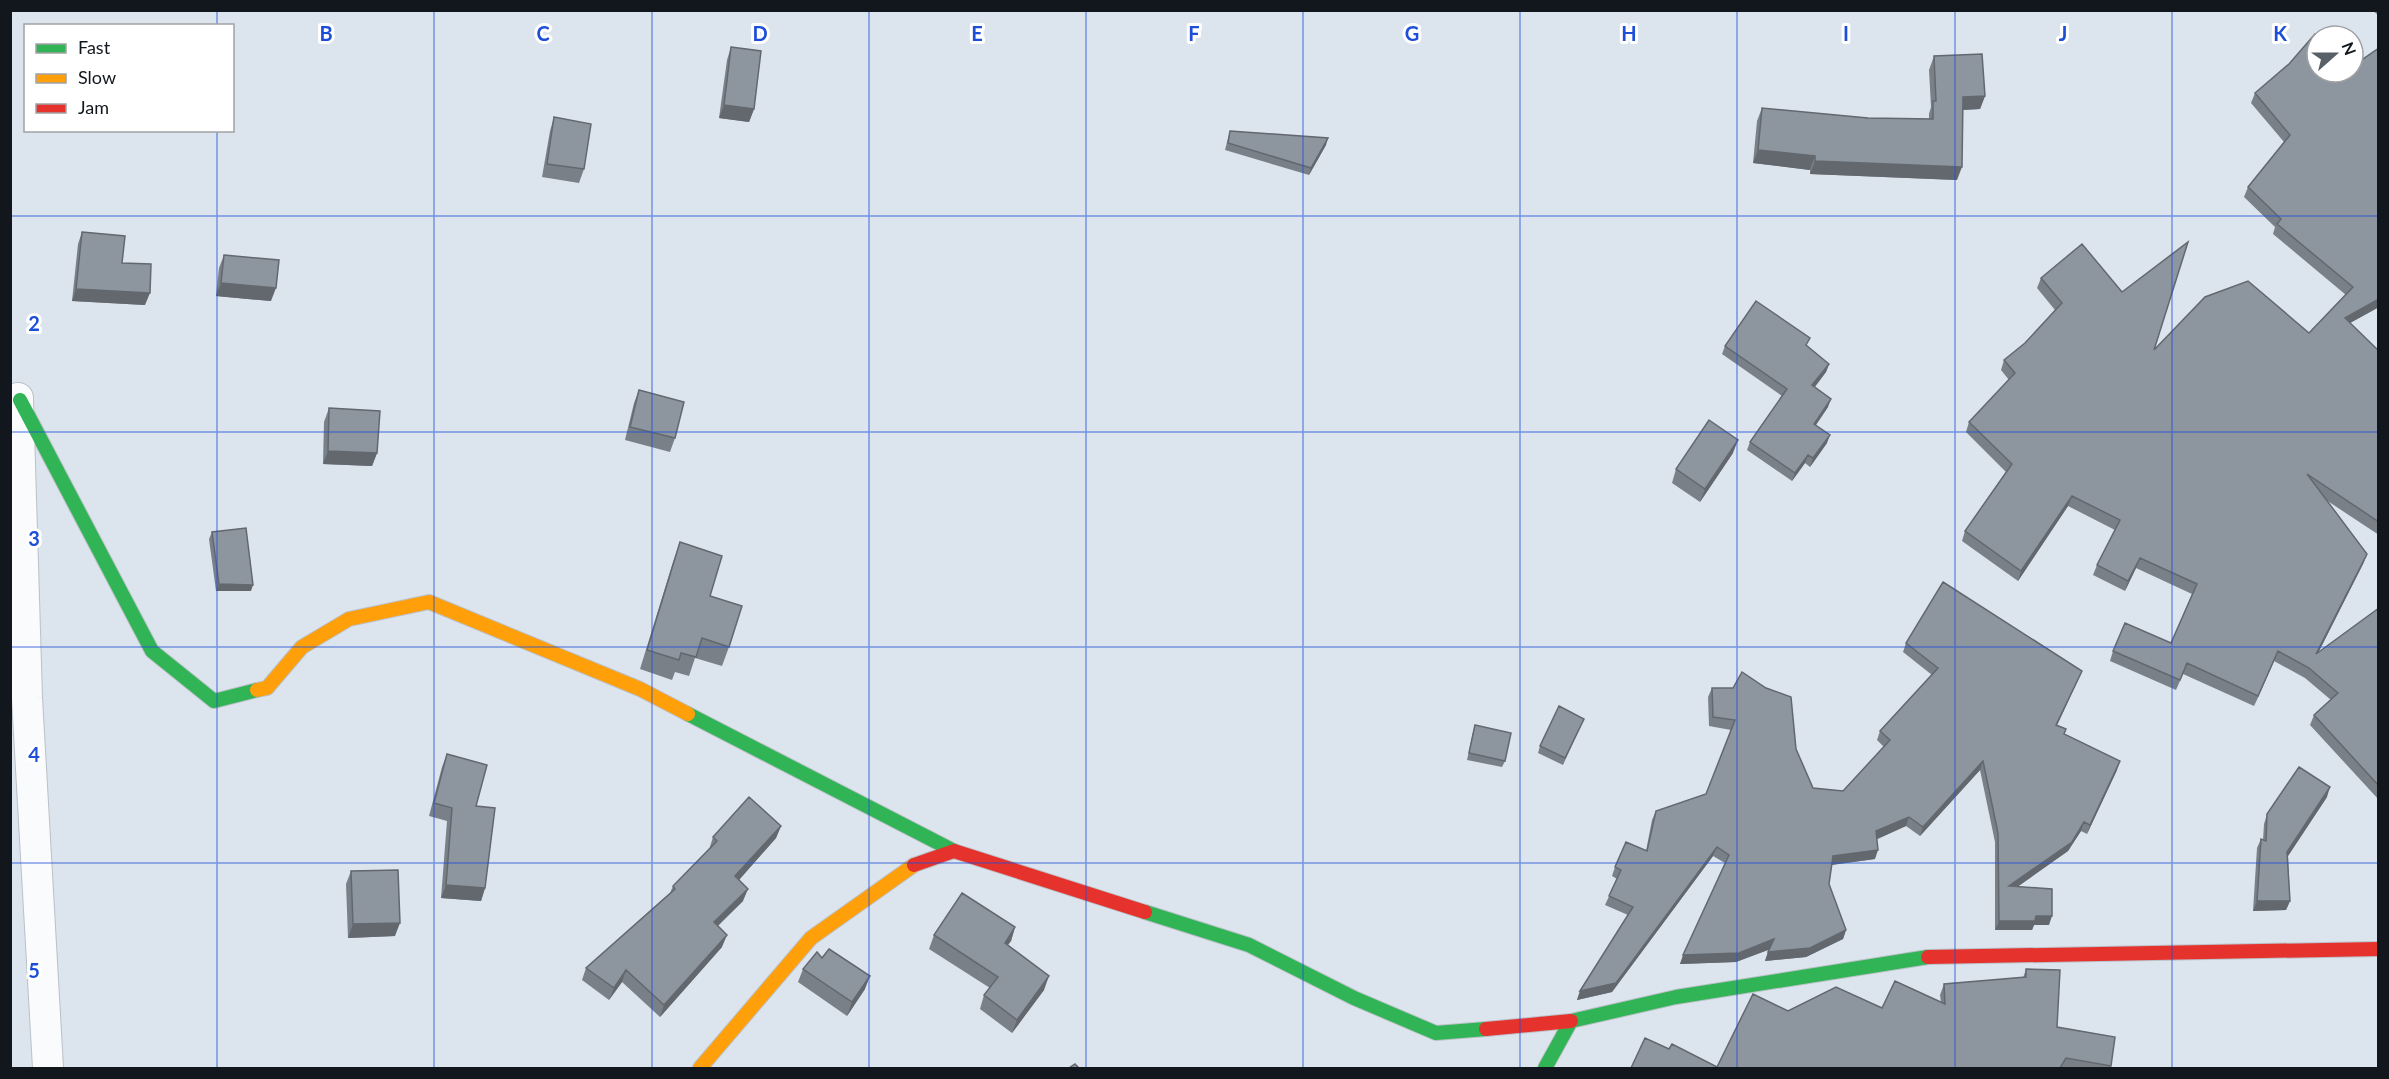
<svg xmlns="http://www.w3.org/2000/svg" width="2389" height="1079" font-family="Lato,sans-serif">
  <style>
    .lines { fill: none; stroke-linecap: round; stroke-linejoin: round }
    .street-casing { stroke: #bbc1c8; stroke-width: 32 }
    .fast-casing { stroke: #bbc1c8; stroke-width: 16 }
    .slow-casing { stroke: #bbc1c8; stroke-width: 16 }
    .jam-casing { stroke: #bbc1c8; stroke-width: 16 }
    .street { stroke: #fafbfc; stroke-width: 30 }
    .fast { stroke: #30b455; stroke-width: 14 }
    .slow { stroke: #ff9f0a; stroke-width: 14 }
    .jam { stroke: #e5322d; stroke-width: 14 }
    .wall { fill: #798088 }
    .shaded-wall { fill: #63686f }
    .building { fill: #8d959e; stroke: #63686f; stroke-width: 1.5 }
    .grid { fill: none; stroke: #1d4ed8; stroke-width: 1.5; stroke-opacity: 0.55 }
    .grid-label { font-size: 20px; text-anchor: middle; font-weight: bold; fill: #1d4ed8; stroke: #fff; stroke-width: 6; stroke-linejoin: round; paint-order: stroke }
  </style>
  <rect width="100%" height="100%" fill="#dce4ed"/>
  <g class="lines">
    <g class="street-casing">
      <path id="street" d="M18,398L27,698L48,1068"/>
    </g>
    <g class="fast-casing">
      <path id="fast" d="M20,400L152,651L214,701L257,690
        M688,714L954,851
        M1145,912L1249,945L1354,998L1436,1033L1486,1029
        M1545,1068L1571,1021L1676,997L1928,957"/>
    </g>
    <g class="slow-casing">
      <path id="slow" d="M257,690L267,688L302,647L349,619L429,602L640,689L688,714
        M700,1068L811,938L914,865"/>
    </g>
    <g class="jam-casing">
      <path id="jam" d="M914,865L954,851L1145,912
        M1928,957L2378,949
        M1486,1029L1571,1021"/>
    </g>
    <use href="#street" class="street"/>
    <use href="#fast" class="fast"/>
    <use href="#slow" class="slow"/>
    <use href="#jam" class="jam"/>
  </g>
  <path class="wall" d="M2372,10H2379V16Z
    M731,47L754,109L749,122L719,118L727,60Z
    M2379,48V307L2350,323L2379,351V535L2326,500L2367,554L2363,564L2318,653L2379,608V800L2310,725L2314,715L2331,700L2305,678L2274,661L2254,706L2183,674L2176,690L2110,661L2113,651L2171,643L2192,594L2136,568L2125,591L2093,575L2097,565L2115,530L2068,506L2018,581L1962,541L1965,531L2006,472L1966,432L1969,422L2009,380L2001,370L2004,360L2025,343L2055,310L2037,288L2041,278L2154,350L2309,333L2346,295L2273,234L2275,227L2244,197L2248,187L2284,142L2251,103L2255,93L2353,72Z
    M1934,56L1985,96L1980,109L1963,110L1957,180L1810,174V170L1753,163L1757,121L1762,108L1868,118L1929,119V114L1931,107L1929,70Z
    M554,117L584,169L579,183L542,177L550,131Z
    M1230,131L1326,145L1309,175L1225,150L1228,138Z
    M82,232L122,263L145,305L72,301L78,244Z
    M224,255L271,301L216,296L219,268Z
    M1725,346H1807L1829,364L1826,372L1815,387L1828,407L1816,425L1827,443L1810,467L1805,463L1792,481L1747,450L1750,442L1782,396L1722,354Z
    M639,390L675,438L670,452L625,440L634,403Z
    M329,408L377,453L372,466L323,464L324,422Z
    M1733,453L1700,502L1672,483L1676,469Z
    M212,532L251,591H216L209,539Z
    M680,542L710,596L729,647L722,666L695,658L689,676L675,672L672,680L640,669L673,562Z
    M1906,643L2082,671L2057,725L2064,734L2117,770L2087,834L2081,831L2068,851L2018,886L2049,925H2034L2032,930H1995V842L1980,770L1920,836L1906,826L1877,839L1875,859L1832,865L1829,884L1846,930L1843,939L1806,957L1765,961L1769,949L1736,962L1680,964L1725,863L1713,856L1612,992L1577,1000L1580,991L1628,915L1605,905L1617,879L1612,876L1615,867L1646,851L1652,820L1656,811L1706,794L1731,730L1709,726L1708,697L1712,688L1796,749L1813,788L1843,791L1884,747L1877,740L1880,731L1932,675L1903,652Z
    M1584,719L1563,765L1538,753L1540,746Z
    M1475,725L1505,761L1502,767L1467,760L1473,732Z
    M447,754L476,806L485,888L481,901L441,898L447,821L429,816L442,767Z
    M2327,797L2288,856L2290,901L2286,910L2253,911L2257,848L2261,839L2263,840L2264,824L2267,814Z
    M781,826L776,838L739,880L743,901L718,926L722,947L660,1017L622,982L609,1000L582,980L586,968L670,893L673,886L709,850L713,837Z
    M351,871L395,936L348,938L346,884Z
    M1015,927L1011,941L1007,945L1044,990L1012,1033L980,1009L984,995L990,988L929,949L934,935Z
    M803,969L865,989L847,1016L798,982Z
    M2026,969L2057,1027L2111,1066L2110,1068H1631L1669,1049L1717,1067L1788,1011L1882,1008L1941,1002L1940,995L1944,984L2023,978Z"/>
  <path class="shaded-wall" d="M1985,96L1980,109L1959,110L1963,97Z
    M724,105L754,109L749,122L719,118Z
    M1328,138L1326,145L1309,175L1311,168Z
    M1758,150L1815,156L1810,170L1753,163Z
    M1815,161L1962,167L1957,180L1810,174Z
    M221,283L276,288L271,301L216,296Z
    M76,289L150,293L145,305L72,301Z
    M2379,299V307L2341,328L2345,318Z
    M1829,364L1826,372L1809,394L1812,385Z
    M1831,399L1828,407L1811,432L1814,424Z
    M1830,435L1827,443L1810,467L1813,458Z
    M1738,440L1733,453L1700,502L1705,489Z
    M328,451L377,453L372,466L323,464Z
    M1808,455L1805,463L1792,481L1795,473Z
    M2072,496L2068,506L2018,581L2021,571Z
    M2367,554L2363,564L2312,665L2316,654Z
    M2140,558L2136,568L2125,591L2128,581Z
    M219,584L253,585L251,591H216Z
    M2278,651L2274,661L2254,706L2258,696Z
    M2082,671L2078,680L2053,734L2056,725Z
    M1983,761L1980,770L1920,836L1923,827Z
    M2120,761L2117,770L2087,834L2090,825Z
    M2330,787L2327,797L2284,862L2287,852Z
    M1909,817L1906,826L1873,841L1876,831Z
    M2084,822L2081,831L2068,851L2006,895L2009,886Z
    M781,826L776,838L731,889L735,876Z
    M1717,847L1713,856L1612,992L1577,1000L1580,991Z
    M1878,850L1875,859L1830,865L1833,856Z
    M446,885L485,888L481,901L441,898Z
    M748,889L743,901L709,934L714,922Z
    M2257,901H2290L2286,910L2253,911Z
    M2036,916H2052L2049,925H2034L2032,930H1995L1999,921Z
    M400,923L395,936L348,938L353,924Z
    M1015,927L1011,941L1000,956L1005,943Z
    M1846,930L1843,939L1806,957L1765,961L1768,952Z
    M727,935L722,947L660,1017L664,1005Z
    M1774,939L1771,949L1736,962L1680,964L1683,955Z
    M626,970L622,982L609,1000L614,988Z
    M870,976L865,989L847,1016L852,1002Z
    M1049,976L1044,990L1012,1033L1017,1020Z"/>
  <path class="building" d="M2315,34L2318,36L2317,72H2353V66L2379,48V299L2345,318L2379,351V522L2307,474L2367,554L2316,654L2379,608V786L2314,715L2338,693L2309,668L2278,651L2258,696L2187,663L2180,680L2113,651L2125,623L2171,643L2197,584L2140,558L2128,581L2097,565L2120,520L2072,496L2021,571L1965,531L2012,464L1969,422L2015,373L2004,360L2025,343L2062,303L2041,278L2082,244L2122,292L2188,242L2154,350L2205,297L2248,281L2309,333L2353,287L2277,224L2281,219L2248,187L2290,135L2255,93L2289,64Z
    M731,47L761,51L754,109L724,105Z
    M1982,54L1985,96L1963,97L1962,167L1815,161V156L1758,150L1762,108L1868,118L1933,119V101H1936L1934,56Z
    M554,117L591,124L584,169L547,164Z
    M1230,131L1328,138L1311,168L1228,143Z
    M82,232L125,236L122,263L151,264L150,293L76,289Z
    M224,255L279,260L276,288L221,283Z
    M1756,301L1810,338L1806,345L1829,364L1812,385L1831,399L1814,424L1830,435L1813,458L1808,455L1795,473L1750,442L1787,389L1725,346Z
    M639,390L684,402L675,438L630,427Z
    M329,408L380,411L377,453L328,451Z
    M1709,420L1738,440L1705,489L1676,469Z
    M246,528L253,585L219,584L212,532Z
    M680,542L722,556L710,596L742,606L729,647L702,638L696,657L681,653L679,660L647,650Z
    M1943,582L2082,671L2056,725L2066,729L2064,734L2120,761L2090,825L2084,822L2072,842L2009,886L2052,889V916H2036L2035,921H1999L1998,833L1983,761L1923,827L1909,817L1876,831L1878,850L1833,856L1829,884L1846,930L1810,948L1768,952L1774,939L1739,953L1683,955L1729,855L1717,847L1616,983L1580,991L1633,907L1609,896L1621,870L1615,867L1626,842L1647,851L1656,811L1706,794L1735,720L1713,717L1712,688H1733L1742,672L1766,688L1791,697L1796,749L1813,788L1843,791L1890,740L1880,731L1938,668L1906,643Z
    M1559,706L1584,719L1565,758L1540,746Z
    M1475,725L1511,733L1505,761L1469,753Z
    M447,754L487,765L476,806L495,808L485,888L446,885L452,808L434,803Z
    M2299,767L2330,787L2287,852L2290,901H2257L2261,839L2266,841L2267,814Z
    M749,797L781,826L735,876L748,889L714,922L727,935L664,1005L626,970L614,988L586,968L675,889L673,886L717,841L713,837Z
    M398,870L400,923L353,924L351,871Z
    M962,893L1015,927L1005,943L1049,976L1017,1020L984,995L998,977L934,935Z
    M829,949L870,976L852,1002L803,969L817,952L822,958Z
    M2026,969L2060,970L2057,1027L2115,1037L2111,1066L2066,1058L2060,1068H1631L1645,1038L1669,1049L1672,1044L1717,1067L1753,994L1788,1011L1836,987L1882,1008L1895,981L1945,1004L1944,984L2026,977Z
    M1075,1064L1079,1068H1069Z"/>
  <path class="grid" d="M217,10V26M434,10V1068M652,10V1068M869,10V1068M1086,10V1068M1303,10V1068M1520,10V1068M1737,10V1068M1955,10V1068M2172,10V1068M217,130V1068M10,216H2378M10,432H2378M10,647H2378M10,863H2378"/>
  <g class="grid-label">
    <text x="326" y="41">B</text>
    <text x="543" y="41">C</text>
    <text x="760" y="41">D</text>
    <text x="977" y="41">E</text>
    <text x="1194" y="41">F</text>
    <text x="1412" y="41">G</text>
    <text x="1629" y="41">H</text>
    <text x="1846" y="41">I</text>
    <text x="2063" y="41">J</text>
    <text x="2280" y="41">K</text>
    <text x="34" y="331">2</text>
    <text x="34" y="546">3</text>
    <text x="34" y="762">4</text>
    <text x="34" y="978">5</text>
  </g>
  <rect width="2389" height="1079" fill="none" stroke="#12171d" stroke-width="24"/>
  <rect x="24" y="24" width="210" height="108" fill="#ffffff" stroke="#a0a2a5" stroke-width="1.5"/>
  <rect x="36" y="44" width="30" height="9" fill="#30b455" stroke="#a0a2a5" stroke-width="1.5"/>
  <text x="78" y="54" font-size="18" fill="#12171d">Fast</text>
  <rect x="36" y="74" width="30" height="9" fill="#ff9f0a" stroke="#a0a2a5" stroke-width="1.5"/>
  <text x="78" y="84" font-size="18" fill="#12171d">Slow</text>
  <rect x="36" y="104" width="30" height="9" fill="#e5322d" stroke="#a0a2a5" stroke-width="1.5"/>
  <text x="78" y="114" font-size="18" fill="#12171d">Jam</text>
  <g transform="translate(2335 54) rotate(69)"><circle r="28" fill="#ffffff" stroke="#a0a2a5" stroke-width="1.5"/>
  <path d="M0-4.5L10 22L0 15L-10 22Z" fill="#595f66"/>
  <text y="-9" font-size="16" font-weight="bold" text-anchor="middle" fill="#12171d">N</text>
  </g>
</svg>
